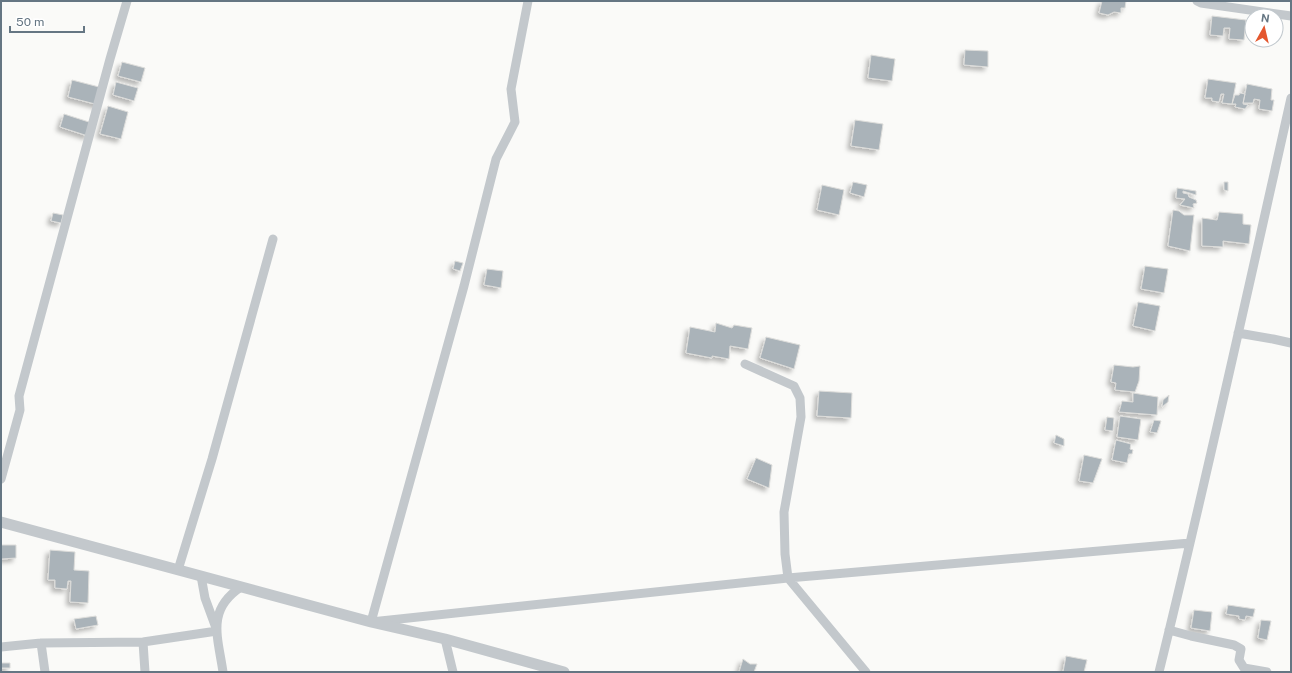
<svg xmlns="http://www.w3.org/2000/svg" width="1292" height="673" font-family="'Public Sans',sans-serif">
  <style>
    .building { fill: #aab3b9; stroke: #dcdcda; filter: url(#shadow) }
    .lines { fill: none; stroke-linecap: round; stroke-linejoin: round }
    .minor { stroke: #c3c8cc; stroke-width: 9 }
    .tertiary { stroke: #c3c8cc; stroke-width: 11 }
  </style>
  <defs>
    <filter id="shadow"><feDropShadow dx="-3.5" dy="3.5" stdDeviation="2" flood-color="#0004"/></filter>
  </defs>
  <rect width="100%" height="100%" fill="#fafaf8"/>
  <path class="building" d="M1102,1H1126L1125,8H1121V13L1114,12L1108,15L1099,13Z
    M1212,16L1246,20L1244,40L1229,39L1230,28H1224L1223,36L1210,35Z
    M965,50L988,51V67L964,65Z
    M871,55L895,59L892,81L868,78Z
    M122,62L145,68L141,82L118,76Z
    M1208,79L1236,83L1232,104L1222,103L1224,94H1221L1219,102L1212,101V98H1205Z
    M72,80L103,88L99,105L68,97Z
    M116,82L138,88L134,101L113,95Z
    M1247,84L1272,89L1271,100H1274L1272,111L1259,109L1260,100L1254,99L1253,103H1243Z
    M1240,93L1245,94L1243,104L1248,105L1245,109L1235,107L1236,104H1232L1235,95H1239Z
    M108,106L128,112L121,139L100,134Z
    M64,114L92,123L88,136L60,127Z
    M855,120L883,124L879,150L851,146Z
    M853,182L867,185L864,197L850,193Z
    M1224,182H1228V191L1224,190Z
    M822,185L844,190L839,215L817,210Z
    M1177,188L1196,191V195L1183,191V193L1188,194L1189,197L1196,200L1197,203L1193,204L1194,208L1180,205L1185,199L1176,198Z
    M1173,210L1179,211L1184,215H1194L1190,251L1168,246Z
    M1219,212L1243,214V224L1251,225L1249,244L1223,241V247L1202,246V218L1217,220Z
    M53,213L63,215L61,223L51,221Z
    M455,261L463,263L460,271L453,269Z
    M1145,266L1168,269L1164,293L1141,289Z
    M487,269L503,271L501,288L484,285Z
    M1138,302L1160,306L1155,331L1133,326Z
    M716,323L732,328L734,325L752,328L748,349L730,346L729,359L712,356V358L686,353L690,327L715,332Z
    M766,337L800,345L794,369L760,358Z
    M1114,365L1133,367L1140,366L1139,381L1135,392L1115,390L1116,383L1111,382Z
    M819,391L852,393L851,418L817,416Z
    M1133,393L1158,397L1157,415L1119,412L1122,401L1133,402Z
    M1169,395L1168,402L1162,407L1163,400Z
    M1120,416L1141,419L1138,440L1117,437Z
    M1107,417L1114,418L1113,431L1105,430Z
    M1154,420L1161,421L1157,433L1150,432Z
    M1056,435L1064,439V446L1054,443Z
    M1116,440L1131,444L1130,449L1133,450L1132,454H1129L1127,463L1112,460Z
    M1084,455L1102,459L1093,483L1079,481Z
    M756,458L772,465L769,488L747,479Z
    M1,545H16V558L1,559Z
    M50,550L75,552L74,570L89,571L88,603L70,602L71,581H68L67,589L55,588V580H48Z
    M1228,605L1255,609L1253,617L1246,616L1245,620L1239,619V616L1226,614Z
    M1194,610L1212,612L1210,631L1191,628Z
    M96,616L98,625L76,629L74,619Z
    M1261,620L1271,621L1267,640L1258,638Z
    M1066,656L1087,660L1084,672H1063Z
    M743,659L750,664H757L754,672H739Z
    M1,663H10V668H1Z"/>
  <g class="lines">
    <path class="minor" d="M528,1L511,89L515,122L496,159L464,286L371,622L788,578L1190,543
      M1197,1L1201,3L1291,16
      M1238,333L1273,339L1291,343
      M745,364L794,386L800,398L801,417L784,512L785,554L788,578L866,672
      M1,479L20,410L19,396L110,59L127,1
      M178,570L212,459L273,239
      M201,576L205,598L216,628
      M1169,630L1191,636L1234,645L1241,649L1239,660L1244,668L1267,672
      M445,639L453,672
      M143,642L145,672
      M41,643L45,672
      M1,647L41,643L143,642L217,631
      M223,672C218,637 206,610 241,587
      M1159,672C1206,482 1248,290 1291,98"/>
    <path class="tertiary" d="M1,522L371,622L445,639L564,672"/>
  </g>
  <rect width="1292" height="673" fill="none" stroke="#657683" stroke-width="4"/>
  <g transform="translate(1264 28) rotate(8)"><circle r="19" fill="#ffffff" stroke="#c1c8cd"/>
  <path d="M0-3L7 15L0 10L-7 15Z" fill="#e4572e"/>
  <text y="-6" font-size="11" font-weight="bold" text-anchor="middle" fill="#657683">N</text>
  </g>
  <path d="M10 26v6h74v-6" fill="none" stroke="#657683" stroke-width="2"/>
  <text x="16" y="26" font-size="12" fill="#657683" stroke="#ffffff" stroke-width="3" paint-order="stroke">50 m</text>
</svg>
